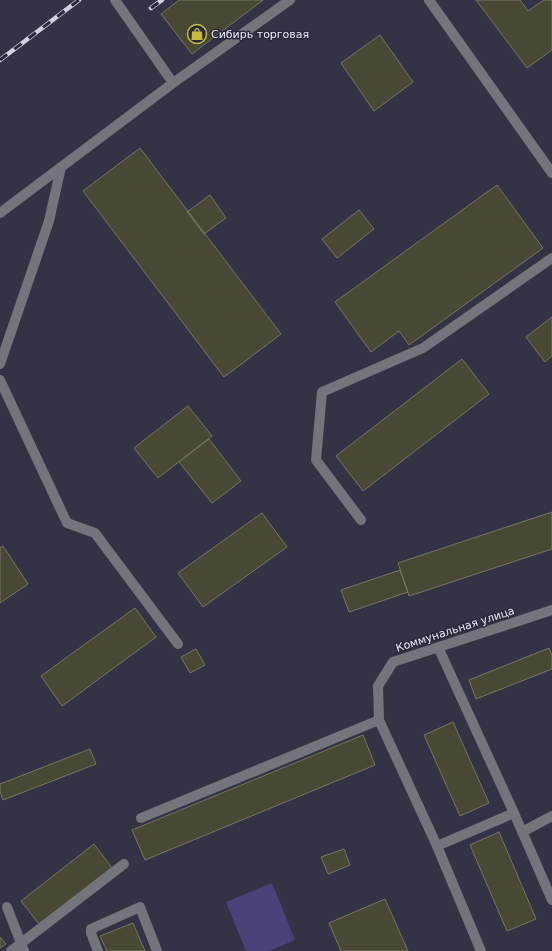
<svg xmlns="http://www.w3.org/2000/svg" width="552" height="951" font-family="'DejaVu Sans',sans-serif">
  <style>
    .park { fill: #4b4279 }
    .building { fill: #494834; stroke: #777661 }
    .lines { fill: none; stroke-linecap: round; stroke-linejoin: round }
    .minor { stroke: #74747d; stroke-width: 10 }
    .rail-casing { stroke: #d1d0dd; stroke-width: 4.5 }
    .rail { stroke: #2a293a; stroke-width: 3; stroke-dasharray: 9; stroke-linecap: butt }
    .labels { text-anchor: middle; stroke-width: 3; stroke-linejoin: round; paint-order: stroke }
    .poi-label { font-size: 11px; fill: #ecebf7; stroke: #2a293a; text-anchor: start }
    .street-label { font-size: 11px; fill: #ecebf7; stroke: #2a293a }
  </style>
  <rect width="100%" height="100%" fill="#343345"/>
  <path class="park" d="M272,883L295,940L269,951H246L226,902Z"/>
  <path class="building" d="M179,0H263L192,54L161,14Z
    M476,0H520L528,11L544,0H552V50L527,68Z
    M380,35L413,82L374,111L341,63Z
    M140,148L281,334L224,377L83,191Z
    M497,185L543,248L409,345L399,331L371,352L335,302Z
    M210,195L226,218L204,234L187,212Z
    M359,210L374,229L337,258L322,239Z
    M552,317V356L545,362L526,337Z
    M462,359L489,394L363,491L336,456Z
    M188,406L212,436L158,478L134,448Z
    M209,439L241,481L212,503L179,462Z
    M552,512V549L409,596L398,563Z
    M262,513L287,547L203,607L178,573Z
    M3,546L28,584L0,603V548Z
    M400,570L408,592L349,612L341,590Z
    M135,608L156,637L62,706L41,676Z
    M549,648L552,655V669L476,699L469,680Z
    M196,649L205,665L190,673L181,657Z
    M453,722L489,803L460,816L424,735Z
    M363,735L375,765L145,860L132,830Z
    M90,749L96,764L3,800L0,791V784Z
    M499,832L536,919L507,931L470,845Z
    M94,844L112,868L39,924L21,901Z
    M344,849L350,865L328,874L321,857Z
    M385,899L408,951H341L329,923Z
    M133,923L145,951H107L100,936Z
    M0,937L6,944L0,948Z"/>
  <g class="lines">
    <path class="minor" d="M115,0L173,83
      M429,0L552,173
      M0,213L173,83L290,0
      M0,364L49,221L61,167
      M0,380L67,523L95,533L178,644
      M361,520L316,460L322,392L423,348L552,258
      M438,647L514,813L552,900
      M141,818L379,720
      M522,832L552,816
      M437,846L514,813
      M7,907L24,951
      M11,951L124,864
      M98,951L91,933V929L140,907L157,951
      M481,951L437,846L379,720L378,686L393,662L552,610"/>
    <g class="rail-casing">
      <path id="rail" d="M151,8L162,0
        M0,60L79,0"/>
    </g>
    <use href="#rail" class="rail"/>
  </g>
  <defs>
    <g id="shop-ring" transform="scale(1)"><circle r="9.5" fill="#2a293a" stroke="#c6bc3c" stroke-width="1.5"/><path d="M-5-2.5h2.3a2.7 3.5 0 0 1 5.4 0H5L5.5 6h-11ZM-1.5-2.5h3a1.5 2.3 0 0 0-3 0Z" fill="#c6bc3c"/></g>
  </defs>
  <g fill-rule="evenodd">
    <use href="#shop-ring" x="197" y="34"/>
  </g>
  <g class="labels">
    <g class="poi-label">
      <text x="211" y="38">Сибирь торговая</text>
    </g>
    <g class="street-label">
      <text transform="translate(455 629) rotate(-18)" y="4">Коммунальная улица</text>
    </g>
  </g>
</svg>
